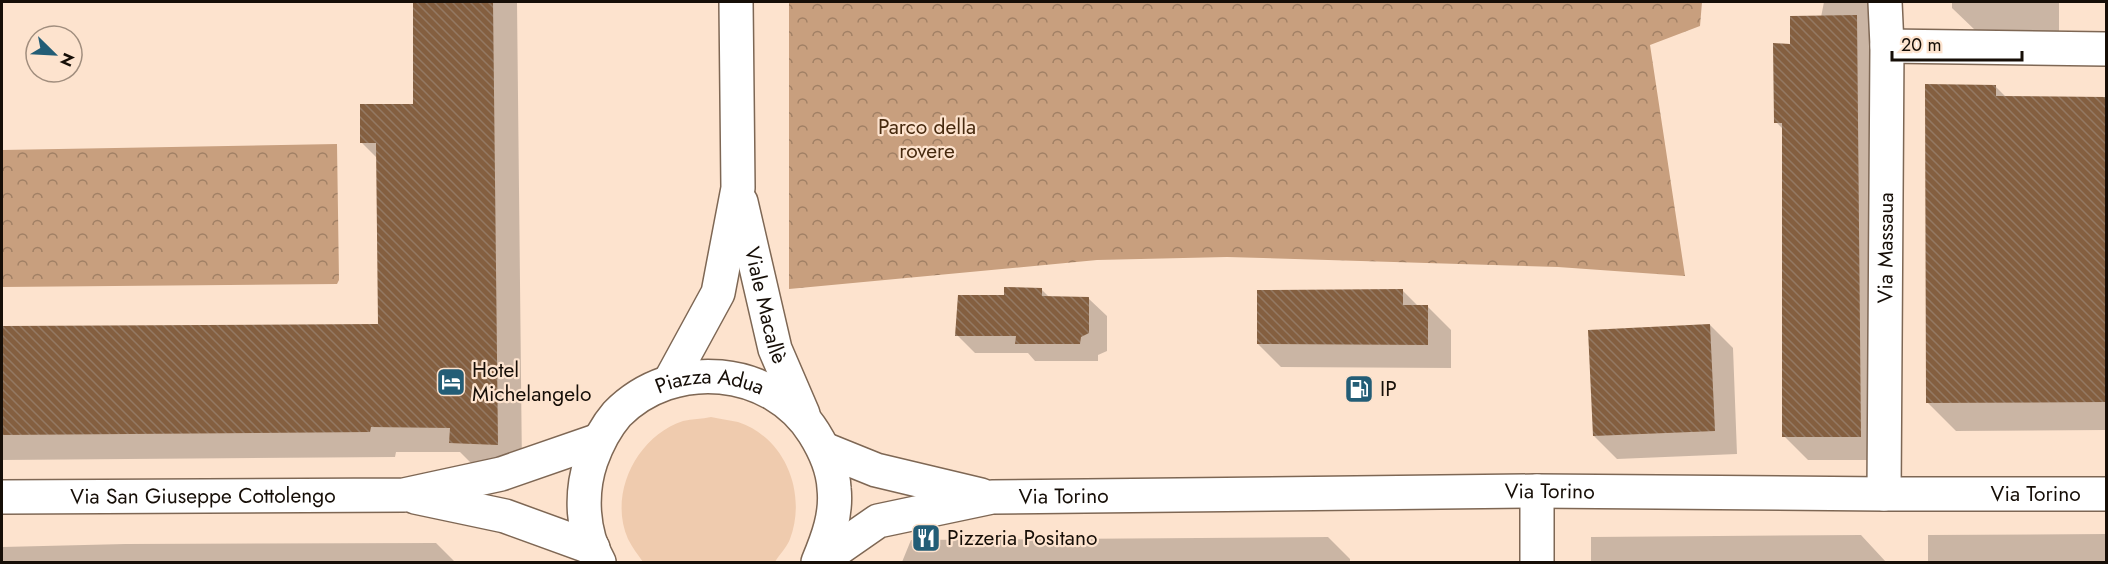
<svg xmlns="http://www.w3.org/2000/svg" width="2108" height="564" font-family="Jost,sans-serif">
  <style>
    .green { fill: #efcbae }
    .forest { fill: url(#forest-crowns) }
    .shadow { fill: #0003 }
    .building { fill: url(#building-back-hatch) }
    .lines { fill: none; stroke-linecap: round; stroke-linejoin: round }
    .minor-casing { stroke: #7e6754; stroke-width: 36 }
    .tertiary-casing { stroke: #7e6754; stroke-width: 36 }
    .minor { stroke: #fff; stroke-width: 33 }
    .tertiary { stroke: #fff; stroke-width: 33 }
    .labels { text-anchor: middle; stroke-width: 4.5; stroke-linejoin: round; paint-order: stroke }
    .park-label { font-size: 21px; fill: #472a0f; stroke: #fde3ce }
    .street-label { font-size: 21px; fill: #160e07; stroke: #fde3ce }
    .poi-label { font-size: 21px; fill: #160e07; stroke: #fde3ce; text-anchor: start }
  </style>
  <defs>
    <pattern id="forest-crowns" width="20" height="18" patternUnits="userSpaceOnUse" patternTransform="scale(1.5)"><rect width="20" height="18" fill="#c89f7e"/><path d="M2 6a3 3 0 1 1 6 0M12 15a3 3 0 1 1 6 0" fill="none" stroke="#a18065"/></pattern>
    <pattern id="building-back-hatch" width="6" height="6" patternUnits="userSpaceOnUse" patternTransform="scale(1.5)"><rect width="6" height="6" fill="#845f40"/><path d="M-1 5l2 2M0 0l6 6M5-1l2 2" fill="none" stroke="#947963"/></pattern>
  </defs>
  <rect width="100%" height="100%" fill="#fde3ce"/>
  <path class="green" d="M711,417C719,419 729,420 738,422C786,438 807,494 790,539C787,547 779,555 775,562H643C638,555 632,547 628,539C608,494 637,436 683,421C692,419 702,419 711,417Z"/>
  <path class="forest" d="M789,2H1702L1700,26L1650,45L1685,276L1558,267L1227,257L1097,260L789,289Z
    M337,144L339,280L337,284L2,287V150Z"/>
  <path class="shadow" d="M414,2H517L522,469L476,468L460,452H396L395,457L2,460V328L380,325L378,159L362,143L414,106Z
    M1824,2H1879L1884,460H1808L1784,436L1783,129L1776,122L1821,17Z
    M1952,2H2059V31H1976L1952,8Z
    M1995,86L2006,97L2106,98V430L1956,431L1928,403Z
    M1041,289L1049,297L1089,299L1107,316V351L1098,355V361H1035L1028,353H975L957,335L1005,297Z
    M1402,290L1419,307H1428L1451,330V368L1281,367L1258,344Z
    M1710,325L1733,348L1737,454L1617,459L1594,436Z
    M2106,534V562H1928V535Z
    M1861,535L1886,562H1591V537Z
    M1328,537L1350,559V562H902L911,540Z
    M436,543L455,562H2V547L125,544Z"/>
  <path class="building" d="M413,2H493L498,445L449,443L450,428L371,427L370,432L2,435V326L378,324L376,143H360V104H413Z
    M1857,15L1861,437H1782V123H1774L1773,43L1790,44V16Z
    M1925,84L1996,85V96L2106,97V402L1926,403Z
    M1004,287L1042,288V296L1089,297V333L1081,337L1080,344H1015L1016,336H955L958,295H1004Z
    M1403,289V305H1428V345L1257,344V290Z
    M1710,324L1715,431L1593,436L1588,330Z"/>
  <g class="lines">
    <g class="minor-casing">
      <g id="minor">
        <path d="M1887,46L2106,49"/>
        <path d="M1537,491V562"/>
        <path id="s1" d="M1884,494L1887,46L1885,2"/>
      </g>
    </g>
    <g class="tertiary-casing">
      <g id="tertiary">
        <path id="s2" d="M741,202L775,349L803,414"/>
        <path d="M670,381L718,293L738,188L736,2"/>
        <path d="M824,449L876,470L981,495"/>
        <path id="s3" d="M2,497L404,495L501,474L599,440"/>
        <path d="M415,497L505,516L593,548"/>
        <path id="s4" d="M599,562C582,533 580,493 591,461C597,444 605,428 617,414C673,357 772,366 814,433C824,449 833,469 834,488C837,514 828,538 818,562"/>
        <path id="s5" d="M819,562L878,521L992,497L1537,491L1884,494H2106"/>
      </g>
    </g>
    <use href="#minor" class="minor"/>
    <use href="#tertiary" class="tertiary"/>
  </g>
  <defs>
    <g id="hotel-square" transform="scale(1.5)"><rect x="-9" y="-9" width="18" height="18" rx="4" fill="#235d76" stroke="#fde3ce"/><path d="M-6-4.5h1.5V1H6V5H4.5V3h-9V5H-6ZM-4 0a1.8 1.8 0 1 1 3.6 0ZM.5 0V-2.5h3Q6-2.5 6 0Z" fill="#fff"/></g>
    <g id="fuel-square" transform="scale(1.5)"><rect x="-9" y="-9" width="18" height="18" rx="4" fill="#235d76" stroke="#fde3ce"/><path d="M-5.5-6h7V0h2V4h1.3V-2.5L3-4.5l.8-.8L6-3V5H2.5V1h-1V6h-7ZM-4.2-4.7v3.2H.2V-4.7Z" fill="#fff"/></g>
    <g id="restaurant-square" transform="scale(1.5)"><rect x="-9" y="-9" width="18" height="18" rx="4" fill="#235d76" stroke="#fde3ce"/><path d="M-5-6h1v4h1v-4h1v4h1v-4h1v5L-1.5 .5V6h-2V.5L-5-1ZM5-6V6H3V1.5H1.5Q1.5-4 5-6Z" fill="#fff"/></g>
  </defs>
  <g fill-rule="evenodd">
    <use href="#hotel-square" x="451" y="382"/>
    <use href="#fuel-square" x="1359" y="389"/>
    <use href="#restaurant-square" x="926" y="538"/>
  </g>
  <g class="labels">
    <g class="park-label">
      <text x="927" y="134">Parco della<tspan x="927" dy="24">rovere</tspan></text>
    </g>
    <g class="street-label">
      <text dy="7" stroke="none"><textPath href="#s1" startOffset="246">Via Massaua</textPath></text>
      <text dy="7" stroke="none"><textPath href="#s2" startOffset="106">Viale Macallè</textPath></text>
      <text dy="7" stroke="none"><textPath href="#s4" startOffset="261">Piazza Adua</textPath></text>
      <text dy="7" stroke="none"><textPath href="#s5" startOffset="746">Via Torino</textPath></text>
      <text dy="7" stroke="none"><textPath href="#s5" startOffset="1232">Via Torino</textPath></text>
      <text dy="7" stroke="none"><textPath href="#s3" startOffset="201">Via San Giuseppe Cottolengo</textPath></text>
      <text dy="7" stroke="none"><textPath href="#s5" startOffset="260">Via Torino</textPath></text>
    </g>
    <g class="poi-label">
      <text x="472" y="377">Hotel<tspan x="472" dy="24">Michelangelo</tspan></text>
      <text x="1380" y="396">IP</text>
      <text x="947" y="545">Pizzeria Positano</text>
    </g>
  </g>
  <rect width="2108" height="564" fill="none" stroke="#160e07" stroke-width="6"/>
  <g transform="translate(54 54) rotate(114)"><circle r="28" fill="#fde3ce" stroke="#a18e7e" stroke-width="1.5"/>
  <path d="M0-4.5L10 22L0 15L-10 22Z" fill="#235d76"/>
  <text y="-9" font-size="16" font-weight="bold" text-anchor="middle" fill="#160e07">N</text>
  </g>
  <path d="M1892 51v9h130v-9" fill="none" stroke="#160e07" stroke-width="3"/>
  <text x="1901" y="51" font-size="18" fill="#160e07" stroke="#fde3ce" stroke-width="4.5" paint-order="stroke">20 m</text>
</svg>
